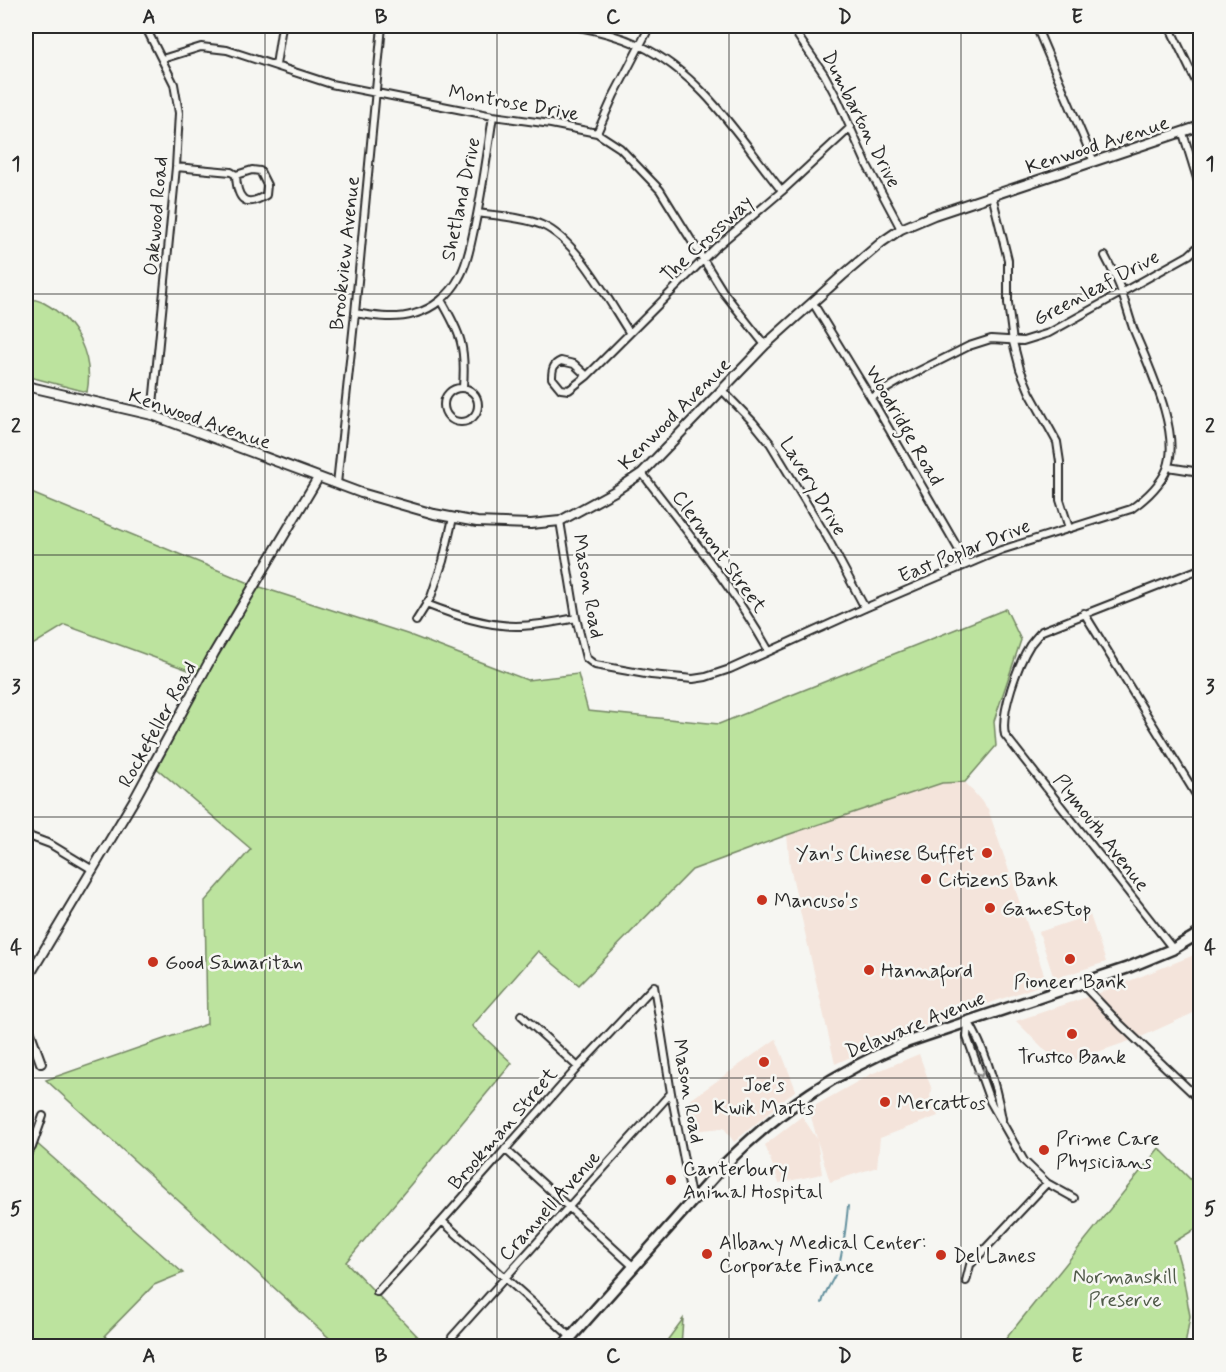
<svg xmlns="http://www.w3.org/2000/svg" width="1226" height="1372" font-family="Mynerve,sans-serif">
  <style>
    .built { fill: #f4e4db }
    .green { fill: #bce39e; stroke: #748764; stroke-width: 1.5 }
    .lines { fill: none; stroke-linecap: round; stroke-linejoin: round }
    .stream { stroke: #64909e; stroke-width: 2 }
    .minor-casing { stroke: #2b2b2b; stroke-width: 10 }
    .tertiary-casing { stroke: #2b2b2b; stroke-width: 12 }
    .primary-casing { stroke: #2b2b2b; stroke-width: 14 }
    .minor { stroke: #f6f6f2; stroke-width: 6 }
    .tertiary { stroke: #f6f6f2; stroke-width: 8 }
    .primary { stroke: #f6f6f2; stroke-width: 9 }
    .oneway { stroke: #90908e }
    .grid { fill: none; stroke: #2b2b2b; stroke-width: 1.5; stroke-opacity: 0.55 }
    .poi-dot { fill: #c8321e; stroke: #f6f6f2; stroke-width: 2 }
    .labels { text-anchor: middle; stroke-width: 5; stroke-linejoin: round; paint-order: stroke }
    .street-label { font-size: 20px; fill: #2b2b2b; stroke: #f6f6f2 }
    .poi-label { font-size: 20px; fill: #2b2b2b; stroke: #f6f6f2; text-anchor: start }
    .park-label { font-size: 20px; fill: #4f5948; stroke: #f6f6f2 }
    .neatline { fill: none; stroke: #2b2b2b; stroke-width: 2 }
    .grid-label { font-size: 20px; text-anchor: middle; font-weight: bold; fill: #2b2b2b }
  </style>
  <rect width="100%" height="100%" fill="#f6f6f2"/>
  <filter id="ink" filterUnits="userSpaceOnUse"><feTurbulence type="fractalNoise" baseFrequency=".0167" numOctaves="2"/><feDisplacementMap in="SourceGraphic" scale="12" xChannelSelector="R" yChannelSelector="G"/><feConvolveMatrix kernelMatrix="1 2 1 2 8 2 1 2 1" color-interpolation-filters="sRGB"/></filter>
  <g filter="url(#ink)">
    <path class="built" d="M965,782L988,809L1047,983L899,1035L835,1064L790,867L787,835L942,783Z
      M1090,915L1106,962L1054,979L1039,932Z
      M1199,953L1200,956V1010L1141,1037L1060,1065L1016,1021L1102,992Z
      M776,1039L796,1090L734,1142L724,1128L690,1131L683,1105Z
      M919,1054L932,1090L930,1096L938,1116L880,1138L877,1167L830,1182L817,1140L822,1174L779,1183L765,1145L802,1116L817,1139L809,1109L871,1074Z"/>
    <path class="green" d="M26,297C31,299 38,300 44,303C76,320 94,357 87,392L26,376Z
      M29,492L254,585L407,634L527,680L578,674L588,711L719,724L1006,609L1021,640L994,721L996,746L965,782L942,783L787,835L692,870L579,985L538,951L472,1026L512,1063L346,1262L427,1346H338L46,1080L207,1024L205,901L251,849L153,765L202,675L65,625L26,649V504Z
      M26,1134L183,1273L154,1285L105,1335L109,1346H26Z
      M1159,1148L1200,1189V1226L1174,1242L1182,1271L1190,1316L1185,1346H1000Z
      M683,1319L681,1346H663Z"/>
    <g class="lines">
      <path class="stream" d="M822,1303C825,1290 834,1280 838,1268C844,1248 846,1227 848,1206"/>
      <g class="minor-casing">
        <path id="minor" d="M145,26L174,84L179,113L176,167L152,415
          M574,26C596,30 619,36 639,45C704,76 739,138 782,191
          M791,26L824,74L838,100L867,165L901,229
          M1036,26L1094,162
          M1169,26L1200,90
          M162,59L201,47L227,50L331,84L493,116L551,124L597,133L620,148L660,190L724,293L765,345
          M276,65L282,26
          M597,133L614,95L650,26
          M1183,133L1200,188
          M176,167L231,172L236,175
          M252,170L260,171L267,185L266,195C244,209 237,198 236,175Z
          M992,195L1008,260V303L1013,342L1020,369L1030,393L1057,442L1060,462V500L1069,528
          M478,213C498,216 523,217 542,225C577,240 608,300 629,332
          M441,300C461,334 466,347 463,387
          M813,303L871,398L967,564
          M355,313C375,316 394,320 414,314C433,309 450,295 459,278C467,264 470,248 473,234C482,195 487,155 493,116
          M561,361L574,364L587,376L569,390L561,389L552,378C552,370 553,364 561,361Z
          M587,376L715,248L782,191L851,127
          M444 405a17 17 0 1 1 34 0a17 17 0 1 1-34 0Z
          M722,390L753,422L770,443L827,537L865,608
          M871,398L905,378L969,346L991,339L1023,341L1049,333L1189,255L1200,245
          M1168,467L1200,472
          M642,473C686,531 733,587 769,651
          M337,484L355,313L382,26
          M560,521L576,618L586,658L595,665L651,675L693,679L706,677L730,669L865,608L1001,550L1131,509C1145,499 1160,486 1167,469C1182,432 1147,363 1133,328C1129,316 1126,305 1122,293C1118,280 1111,268 1105,256
          M426,604C454,615 486,626 516,626C536,626 556,622 576,618
          M1084,613L1200,801
          M416,621L431,597L443,561L453,518
          M26,835L50,844L93,870
          M1173,949L1005,735C1000,713 1018,664 1030,645C1034,640 1038,635 1042,631L1200,569
          M1081,983L1121,1025L1200,1100
          M654,986L671,1093L692,1201
          M521,1015L578,1067
          M968,1020L967,1037L990,1101L1024,1161L1047,1183L1074,1198
          M968,1021C986,1050 996,1086 1002,1119
          M505,1149L634,1267
          M26,1156L32,1147L43,1116
          M442,1221L571,1337
          M966,1281L970,1265L1047,1183
          M377,1292L442,1221L578,1067L654,986
          M449,1346L452,1337L671,1093"/>
      </g>
      <g class="tertiary-casing">
        <path id="tertiary" d="M26,386L152,415L361,493L434,514L477,522L531,524L560,521L615,491L642,473L765,345L842,276L882,242L901,229L934,215L1200,126
          M26,986L30,974L134,800L214,653L318,478
          M26,1022L41,1063"/>
      </g>
      <g class="primary-casing">
        <path id="primary" d="M563,1346L726,1163C783,1107 834,1073 907,1042L1127,968L1173,949L1200,933"/>
      </g>
      <use href="#minor" class="minor"/>
      <use href="#tertiary" class="tertiary"/>
      <use href="#primary" class="primary"/>
    </g>
    <defs><path id="oneway-chevron" d="M-2-3.5L2.5 0L-2 3.5" fill="none" stroke-width="1.6" stroke-linecap="round" stroke-linejoin="round" transform="scale(1.5)"/></defs>
    <use class="oneway" href="#oneway-chevron" transform="translate(980 1073) rotate(71)"/>
  </g>
  <path class="grid" d="M265,26V1346M497,26V1346M729,26V1346M961,26V1346M26,294H1200M26,555H1200M26,817H1200M26,1078H1200"/>
  <g class="poi-dot">
    <circle cx="987" cy="853" r="6"/>
    <circle cx="926" cy="879" r="6"/>
    <circle cx="762" cy="900" r="6"/>
    <circle cx="990" cy="908" r="6"/>
    <circle cx="1070" cy="959" r="6"/>
    <circle cx="153" cy="962" r="6"/>
    <circle cx="869" cy="970" r="6"/>
    <circle cx="1072" cy="1034" r="6"/>
    <circle cx="764" cy="1062" r="6"/>
    <circle cx="885" cy="1102" r="6"/>
    <circle cx="1044" cy="1150" r="6"/>
    <circle cx="671" cy="1180" r="6"/>
    <circle cx="707" cy="1254" r="6"/>
    <circle cx="941" cy="1255" r="6"/>
  </g>
  <g class="labels">
    <g class="street-label">
      <text transform="translate(514 102) rotate(10)" y="7">Montrose Drive</text>
      <text transform="translate(862 119) rotate(63)" y="7">Dumbarton Drive</text>
      <text transform="translate(1097 144) rotate(-18)" y="7">Kenwood Avenue</text>
      <text transform="translate(460 199) rotate(-78)" y="7">Shetland Drive</text>
      <text transform="translate(155 216) rotate(-85)" y="7">Oakwood Road</text>
      <text transform="translate(706 238) rotate(-43)" y="7">The Crossway</text>
      <text transform="translate(344 253) rotate(-84)" y="7">Brookview Avenue</text>
      <text transform="translate(1096 287) rotate(-28)" y="7">Greenleaf Drive</text>
      <text transform="translate(674 413) rotate(-45)" y="7">Kenwood Avenue</text>
      <text transform="translate(200 418) rotate(19)" y="7">Kenwood Avenue</text>
      <text transform="translate(905 425) rotate(60)" y="7">Woodridge Road</text>
      <text transform="translate(814 486) rotate(59)" y="7">Lavery Drive</text>
      <text transform="translate(964 550) rotate(-22)" y="7">East Poplar Drive</text>
      <text transform="translate(720 551) rotate(54)" y="7">Clermont Street</text>
      <text transform="translate(589 586) rotate(80)" y="7">Mason Road</text>
      <text transform="translate(157 724) rotate(-61)" y="7">Rockefeller Road</text>
      <text transform="translate(1102 832) rotate(52)" y="7">Plymouth Avenue</text>
      <text transform="translate(915 1024) rotate(-22)" y="7">Delaware Avenue</text>
      <text transform="translate(689 1091) rotate(80)" y="7">Mason Road</text>
      <text transform="translate(502 1128) rotate(-49)" y="7">Brookman Street</text>
      <text transform="translate(549 1205) rotate(-48)" y="7">Crannell Avenue</text>
    </g>
    <g class="poi-label">
      <text x="975" y="860" text-anchor="end">Yan's Chinese Buffet</text>
      <text x="938" y="886">Citizens Bank</text>
      <text x="774" y="907">Mancuso's</text>
      <text x="1002" y="915">GameStop</text>
      <text x="165" y="969">Good Samaritan</text>
      <text x="881" y="977">Hannaford</text>
      <text x="1070" y="988" text-anchor="middle">Pioneer Bank</text>
      <text x="1072" y="1063" text-anchor="middle">Trustco Bank</text>
      <text x="764" y="1091" text-anchor="middle">Joe's<tspan x="764" dy="23">Kwik Marts</tspan></text>
      <text x="897" y="1109">Mercattos</text>
      <text x="1056" y="1145">Prime Care<tspan x="1056" dy="23">Physicians</tspan></text>
      <text x="683" y="1175">Canterbury<tspan x="683" dy="23">Animal Hospital</tspan></text>
      <text x="719" y="1249">Albany Medical Center:<tspan x="719" dy="23">Corporate Finance</tspan></text>
      <text x="953" y="1262">Del Lanes</text>
    </g>
    <g class="park-label">
      <text x="1125" y="1283">Normanskill<tspan x="1125" dy="23">Preserve</tspan></text>
    </g>
  </g>
  <rect width="1226" height="1372" fill="none" stroke="#f6f6f2" stroke-width="66"/>
  <rect x="33" y="33" width="1160" height="1306" class="neatline"/>
  <g class="grid-label">
    <text x="149" y="23">A</text>
    <text x="381" y="23">B</text>
    <text x="613" y="23">C</text>
    <text x="845" y="23">D</text>
    <text x="1077" y="23">E</text>
    <text x="16" y="170">1</text>
    <text x="1210" y="170">1</text>
    <text x="16" y="432">2</text>
    <text x="1210" y="432">2</text>
    <text x="16" y="693">3</text>
    <text x="1210" y="693">3</text>
    <text x="16" y="954">4</text>
    <text x="1210" y="954">4</text>
    <text x="16" y="1215">5</text>
    <text x="1210" y="1215">5</text>
    <text x="149" y="1362">A</text>
    <text x="381" y="1362">B</text>
    <text x="613" y="1362">C</text>
    <text x="845" y="1362">D</text>
    <text x="1077" y="1362">E</text>
  </g>
</svg>
